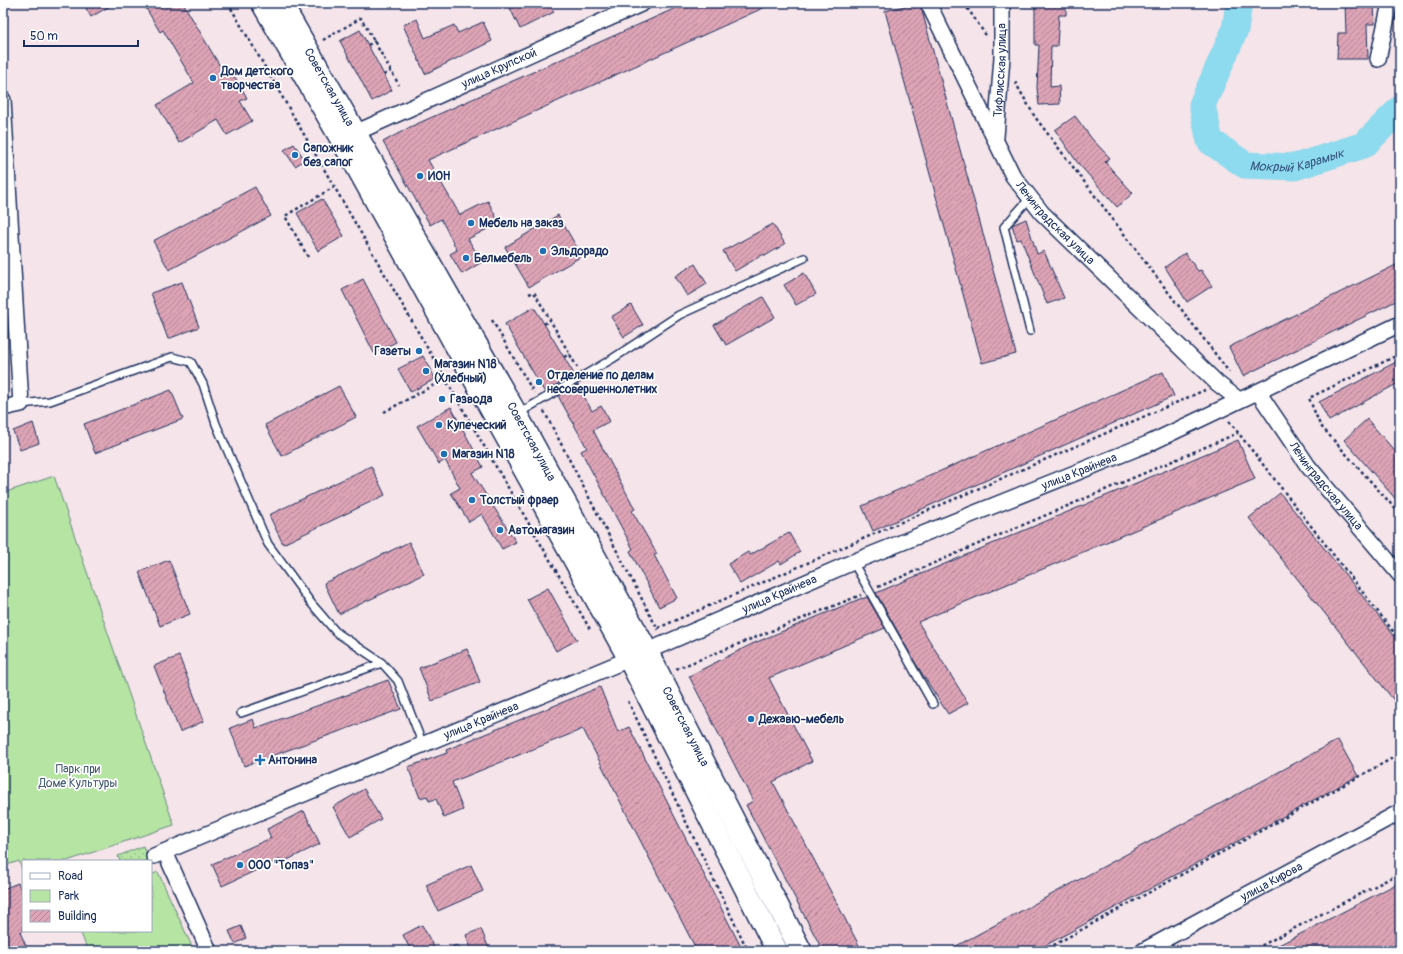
<svg xmlns="http://www.w3.org/2000/svg" width="1403" height="954" font-family="Pangolin,sans-serif">
  <style>
    .grass { fill: url(#grass-dots); stroke: #688a80 }
    .green { fill: #b5e4a3; stroke: #688a80 }
    .lines { fill: none; stroke-linecap: round; stroke-linejoin: round }
    .river { stroke: #8edaee; stroke-width: 27 }
    .building { fill: url(#building-hatch); stroke: #1b2f5e }
    .lane-casing { stroke: #1b2f5e; stroke-width: 10 }
    .street-casing { stroke: #1b2f5e; stroke-width: 18 }
    .secondary-casing { stroke: #1b2f5e; stroke-width: 24 }
    .path { stroke: #1b2f5e; stroke-width: 2.5; stroke-dasharray: 3 3; stroke-linecap: butt }
    .lane { stroke: #fff; stroke-width: 7 }
    .street { stroke: #fff; stroke-width: 15 }
    .secondary { stroke: #fff; stroke-width: 21 }
    .poi-dot { fill: #1f6fb2; stroke: #fff; stroke-width: 1.5 }
    .labels { text-anchor: middle; stroke-width: 3.5; stroke-linejoin: round; paint-order: stroke }
    .street-label { font-size: 12px; fill: #1b2f5e; stroke: #fff }
    .poi-label { font-size: 12px; font-weight: bold; fill: #1b2f5e; stroke: #fff; text-anchor: start }
    .park-label { font-size: 12px; fill: #425c6f; stroke: #fff }
    .water-label { font-size: 13px; font-style: italic; fill: #385a82; stroke: #fff }
  </style>
  <defs>
    <pattern id="grass-dots" width="8" height="8" patternUnits="userSpaceOnUse"><rect width="8" height="8" fill="#b5e4a3"/><path d="M2 2h.1M6 6h.1" fill="none" stroke="#9bc48f" stroke-width="1.8" stroke-linecap="round"/></pattern>
    <pattern id="building-hatch" width="6" height="6" patternUnits="userSpaceOnUse"><rect width="6" height="6" fill="#dda4b6"/><path d="M-1 1l2-2M0 6l6-6M5 7l2-2" fill="none" stroke="#b28697"/></pattern>
  </defs>
  <rect width="100%" height="100%" fill="#f5e4e9"/>
  <filter id="ink" filterUnits="userSpaceOnUse"><feTurbulence type="fractalNoise" baseFrequency=".025" numOctaves="2"/><feDisplacementMap in="SourceGraphic" scale="8" xChannelSelector="R" yChannelSelector="G"/><feConvolveMatrix kernelMatrix="1 2 1 2 8 2 1 2 1" color-interpolation-filters="sRGB"/></filter>
  <g filter="url(#ink)">
    <path class="grass" d="M143,846L149,861H120L118,856Z"/>
    <path class="green" d="M54,476L174,825L67,861H23V872L19,861L4,866L3,864V493Z
      M158,872L194,951H88L80,931H151V875Z"/>
    <g class="lines">
      <path class="river" id="s1" d="M1239,3L1235,30L1202,105L1210,141L1245,165L1295,167L1364,145L1400,109"/>
    </g>
    <path class="building" d="M83,3H115L91,17Z
      M143,3H183L224,73L230,69L242,89L247,98L240,101L252,121L227,135L218,120L179,143L157,105L194,83L163,30L160,32Z
      M521,3H549L554,12L520,29L510,8Z
      M687,3H774L428,160L460,215L488,201L499,223L468,239L482,262L462,274L450,254L457,250L441,219L430,225L383,142L410,127Z
      M915,3H919L922,11L1016,354L982,363L885,11Z
      M1035,3H1066V15H1059L1057,46H1051L1050,87L1059,86L1060,104L1039,105L1037,88L1039,45H1035Z
      M1345,3H1374L1375,24H1367L1368,59H1337L1338,33H1346Z
      M417,19L425,38L454,25L458,33L483,22L492,41L425,74L403,25Z
      M360,30L392,90L372,101L340,41Z
      M1075,116L1092,139L1110,158L1105,162L1133,193L1117,207L1077,162L1055,130Z
      M294,144L305,160L295,166L284,150Z
      M255,187L271,216L169,270L153,241Z
      M322,199L344,236L318,251L297,213Z
      M558,215L582,256L529,287L505,247Z
      M1026,219L1037,254L1044,251L1064,298L1047,304L1021,239L1017,240L1012,225Z
      M773,224L785,244L765,256L764,254L735,271L723,251Z
      M1185,253L1198,271L1201,270L1212,286L1187,302L1165,267Z
      M1400,263V299L1243,376L1229,347Z
      M695,264L707,284L687,296L675,276Z
      M804,273L816,294L796,305L784,285Z
      M363,279L396,342L374,353L342,290Z
      M182,282L199,327L168,339L151,293Z
      M763,297L775,317L726,345L714,325Z
      M631,305L643,325L624,337L611,317Z
      M534,307L574,374L573,376L544,391L505,324Z
      M423,356L435,379L411,392L398,369Z
      M1400,360V382L1329,421L1319,402Z
      M1163,372L1174,396L873,531L862,506Z
      M578,385L592,411L601,406L610,421L593,430L635,509L632,511L657,554L654,555L677,598L659,607L630,551L633,549L581,451L587,448L558,396Z
      M339,386L356,417L282,456L265,425Z
      M171,390L183,419L95,453L84,424Z
      M451,407L483,467L472,473L516,542L502,549L482,514L469,522L451,493L460,488L445,460L439,464L417,426Z
      M1367,419L1400,457V504L1344,440Z
      M33,423L39,443L20,450L13,431Z
      M1238,440L1255,479L918,622L968,703L948,714L916,664L876,593Z
      M371,466L385,495L283,544L269,515Z
      M1280,493L1400,643V708L1249,518Z
      M789,533L800,552L781,564L779,561L740,584L728,564L748,552L750,555Z
      M409,542L424,574L339,614L324,583Z
      M169,560L190,614L160,626L139,572Z
      M548,588L577,640L556,651L527,599Z
      M867,597L885,628L769,678L812,761L773,782L862,951H823L746,805L753,801L689,676L752,644L862,598V599Z
      M467,649L480,682L432,701L419,668Z
      M179,656L204,721L180,732L154,666Z
      M388,680L401,709L244,766L230,728L253,719L256,728Z
      M600,687L618,732L629,727L743,951H697L583,729L452,782L463,810L444,818L436,799L429,801L427,796L420,798L408,767L447,753L446,750Z
      M1338,740L1358,776L1035,951H947Z
      M364,789L381,819L350,837L333,807Z
      M304,811L320,844L283,862L281,859L222,886L212,864L271,838L267,829Z
      M471,865L483,891L438,911L426,885Z
      M1400,882V951H1267L1312,928Z
      M18,883L23,895V931L20,932L28,951H3V889Z
      M422,925L436,951H411L403,935Z
      M241,926L246,938L235,944L229,931Z
      M481,929L490,951H472L466,935Z"/>
    <g class="lines">
      <g class="lane-casing">
        <path id="lane" d="M1030,331L1004,227L1030,198
          M21,404L50,401L172,357L191,362L203,384L216,424L268,544L311,603L336,632L382,663
          M519,413L612,359L679,315L804,258
          M853,562L933,704
          M241,713L382,663L398,681L423,745
          M456,950L457,951"/>
      </g>
      <g class="street-casing">
        <g id="street">
          <path id="s2" d="M928,3L1013,176L1042,213L1217,383L1239,400"/>
          <path d="M1378,59L1390,3"/>
          <path d="M3,100L21,404L3,408"/>
          <path id="s3" d="M355,133L643,3"/>
          <path id="s4" d="M996,137L1002,57V3"/>
          <path id="s5" d="M1258,392L1308,466L1400,575"/>
          <path d="M165,852L209,951"/>
          <path id="s6" d="M154,856L629,659L853,562L1150,443L1400,324"/>
          <path id="s7" d="M1143,951L1400,812"/>
        </g>
      </g>
      <g class="secondary-casing">
        <g id="secondary">
          <path d="M262,3L349,153L629,659L777,951"/>
          <path id="s8" d="M281,3L517,415L647,651L801,951"/>
        </g>
      </g>
      <path class="path" d="M228,3L591,631
        M964,3L987,37
        M323,40L361,18L399,85
        M368,45L375,41
        M384,75L391,71
        M1015,82L1035,117L1229,372
        M308,257L285,216L334,187
        M529,294L534,292L577,367
        M492,320L534,393
        M544,324L550,320
        M1400,354L1309,398L1320,425L1400,514
        M564,357L570,354
        M544,411L658,630
        M384,412L445,379
        M1229,421L1400,640
        M878,587L1238,433
        M658,628L1205,390
        M676,669L861,595
        M628,701L748,951
        M1043,951L1400,754
        M1251,951L1400,873"/>
      <use href="#lane" class="lane"/>
      <use href="#street" class="street"/>
      <use href="#secondary" class="secondary"/>
    </g>
  </g>
  <g class="poi-dot">
    <circle cx="213" cy="78" r="4"/>
    <circle cx="295" cy="155" r="4"/>
    <circle cx="420" cy="176" r="4"/>
    <circle cx="471" cy="223" r="4"/>
    <circle cx="543" cy="251" r="4"/>
    <circle cx="466" cy="258" r="4"/>
    <circle cx="419" cy="351" r="4"/>
    <circle cx="426" cy="371" r="4"/>
    <circle cx="539" cy="382" r="4"/>
    <circle cx="442" cy="399" r="4"/>
    <circle cx="439" cy="425" r="4"/>
    <circle cx="444" cy="454" r="4"/>
    <circle cx="472" cy="500" r="4"/>
    <circle cx="500" cy="530" r="4"/>
    <circle cx="751" cy="719" r="4"/>
    <path d="M258 754h4v4h4v4h-4v4h-4v-4h-4v-4h4z"/>
    <circle cx="240" cy="865" r="4"/>
  </g>
  <g class="labels">
    <g class="street-label">
      <text dy="4" stroke="none"><textPath href="#s3" startOffset="158">улица Крупской</textPath></text>
      <text dy="4" stroke="none"><textPath href="#s4" startOffset="67">Тифлисская улица</textPath></text>
      <text dy="4" stroke="none"><textPath href="#s8" startOffset="97">Советская улица</textPath></text>
      <text dy="4" stroke="none"><textPath href="#s2" startOffset="256">Ленинградская улица</textPath></text>
      <text dy="4" stroke="none"><textPath href="#s8" startOffset="505">Советская улица</textPath></text>
      <text dy="4" stroke="none"><textPath href="#s6" startOffset="1002">улица Крайнева</textPath></text>
      <text dy="4" stroke="none"><textPath href="#s5" startOffset="116">Ленинградская улица</textPath></text>
      <text dy="4" stroke="none"><textPath href="#s6" startOffset="678">улица Крайнева</textPath></text>
      <text dy="4" stroke="none"><textPath href="#s6" startOffset="354">улица Крайнева</textPath></text>
      <text dy="4" stroke="none"><textPath href="#s8" startOffset="829">Советская улица</textPath></text>
      <text dy="4" stroke="none"><textPath href="#s7" startOffset="146">улица Кирова</textPath></text>
    </g>
    <g class="poi-label">
      <text x="221" y="75">Дом детского<tspan x="221" dy="14">творчества</tspan></text>
      <text x="303" y="152">Сапожник<tspan x="303" dy="14">без сапог</tspan></text>
      <text x="428" y="180">ИОН</text>
      <text x="479" y="227">Мебель на заказ</text>
      <text x="551" y="255">Эльдорадо</text>
      <text x="474" y="262">Белмебель</text>
      <text x="411" y="355" text-anchor="end">Газеты</text>
      <text x="434" y="368">Магазин N18<tspan x="434" dy="14">(Хлебный)</tspan></text>
      <text x="547" y="379">Отделение по делам<tspan x="547" dy="14">несовершеннолетних</tspan></text>
      <text x="450" y="403">Газвода</text>
      <text x="447" y="429">Купеческий</text>
      <text x="452" y="458">Магазин N18</text>
      <text x="480" y="504">Толстый фраер</text>
      <text x="508" y="534">Автомагазин</text>
      <text x="759" y="723">Дежавю-мебель</text>
      <text x="268" y="764">Антонина</text>
      <text x="248" y="869">ООО "Топаз"</text>
    </g>
    <g class="park-label">
      <text x="78" y="773">Парк при<tspan x="78" dy="14">Доме Культуры</tspan></text>
    </g>
    <g class="water-label">
      <text dy="5" stroke="none"><textPath href="#s1" startOffset="241">Мокрый Карамык</textPath></text>
    </g>
  </g>
  <rect width="1403" height="954" fill="none" stroke="#fff" stroke-width="16"/>
  <rect x="8" y="8" width="1387" height="938" fill="none" stroke="#1b2f5e" stroke-width="1.5" filter="url(#ink)"/>
  <rect x="22" y="860" width="130" height="72" fill="#ffffff" stroke="#a4acbf"/>
  <rect x="30" y="873" width="20" height="6" fill="#ffffff" stroke="#a4acbf"/>
  <text x="58" y="880" font-size="12" fill="#1b2f5e">Road</text>
  <rect x="30" y="890" width="20" height="12" fill="#b5e4a3" stroke="#a4acbf"/>
  <text x="58" y="900" font-size="12" fill="#1b2f5e">Park</text>
  <rect x="30" y="910" width="20" height="12" fill="url(#building-hatch)" stroke="#a4acbf"/>
  <text x="58" y="920" font-size="12" fill="#1b2f5e">Building</text>
  <path d="M24 40v6h114v-6" fill="none" stroke="#1b2f5e" stroke-width="2"/>
  <text x="30" y="40" font-size="12" fill="#1b2f5e" stroke="#ffffff" stroke-width="3" paint-order="stroke">50 m</text>
</svg>
